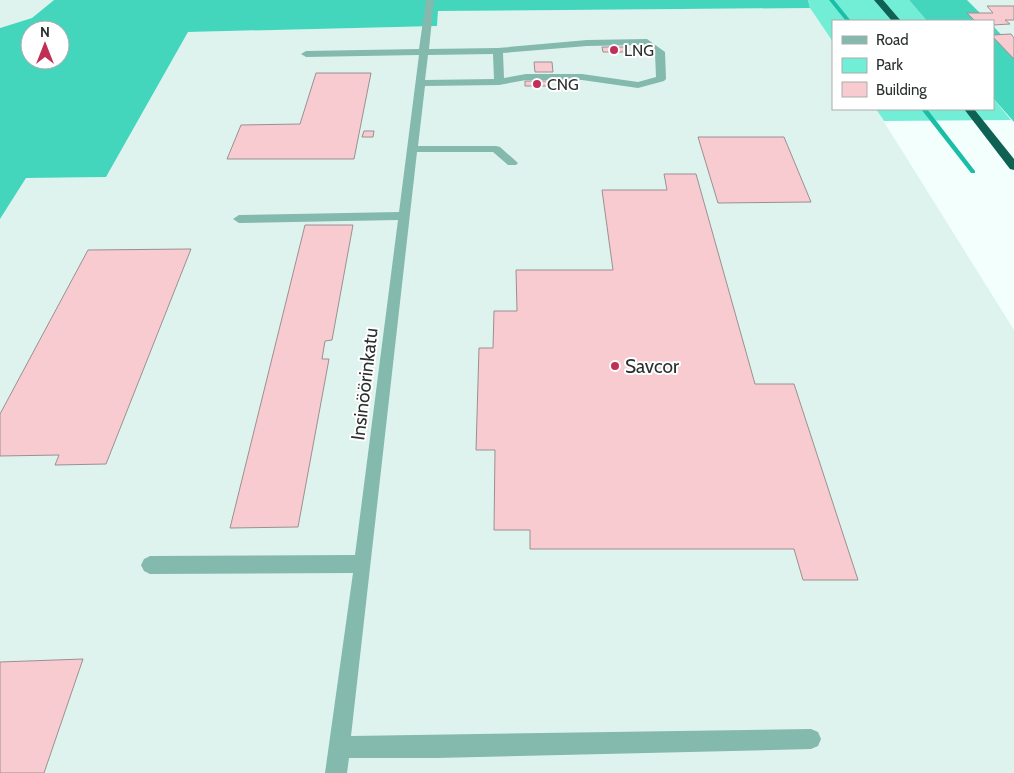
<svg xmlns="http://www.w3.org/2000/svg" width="1014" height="773" font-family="Cabin,sans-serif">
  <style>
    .built { fill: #def3ee }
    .green { fill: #71eed5 }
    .forest { fill: #43d6bd; fill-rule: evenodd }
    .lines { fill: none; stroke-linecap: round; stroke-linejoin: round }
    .stream { fill: #1abea6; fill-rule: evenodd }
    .building { fill: #f7cbd0; stroke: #9b9091 }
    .minor { fill: #84b9ad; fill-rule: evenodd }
    .highway { fill: #0f6154; fill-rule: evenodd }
    .poi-dot { fill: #c03056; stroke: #fff; stroke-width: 2 }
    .labels { text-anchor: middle; stroke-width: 4; stroke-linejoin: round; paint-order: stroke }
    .far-poi-label { font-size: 16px; fill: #2b302f; stroke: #fff; text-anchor: start }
    .poi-label { font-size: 19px; fill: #2b302f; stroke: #fff; text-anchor: start }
    .street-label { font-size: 19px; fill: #2b302f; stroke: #fff }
  </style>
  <rect width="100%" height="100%" fill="#f3fffc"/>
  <path class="built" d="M0,0H54L32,18L0,28Z
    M967,0H1014V48L993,26V21H988Z
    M810,8L833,42V109H876L1014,330V773H0V219L26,178L106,177L188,32L437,26L438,11Z"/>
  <path class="green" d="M808,0H909L927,21H833V42L810,8Z
    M993,98L1011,120L884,121L876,109H993Z"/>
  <path class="forest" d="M54,0H808L810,8L438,11L437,26L188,32L106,177L26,178L0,219V28L32,18ZM30,30H60V60H30Z
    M909,0H967L988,21H927Z
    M993,26L1014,48V122L993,98Z"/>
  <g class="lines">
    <path class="stream" d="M829,0H834L851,21H846Z
      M921,109H927L975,171V173H971Z"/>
  </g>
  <path class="building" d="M987,6H1014V20H1005L1010,24L993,25V21H975L967,13H993Z
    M1011,34L1014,38V59L993,37V35Z
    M602,47H624L625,52H603Z
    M534,62H552L553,72H535Z
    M316,73H371L354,159H227L241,125L300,124Z
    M525,81H549V86H525Z
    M364,131H374L373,137H362Z
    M698,137H784L811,202L718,203Z
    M664,174H696L755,384H794L858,580H803L794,549H530V530H494L495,450H476L479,348H493L494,311H517L516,270H613L602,190H667Z
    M305,225H353L332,340L325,341L322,359H329L298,527L230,528Z
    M191,249L106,464L55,465L59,455L0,456V414L88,250Z
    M83,659L44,773H0V662Z"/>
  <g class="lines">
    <path class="minor" d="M426,0H434L429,49L498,48L587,40L647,39L665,52L666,79L664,81L638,88L582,80H526L499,85L425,86L418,146H496L500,147L518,163L516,165H508L493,152H417L351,736L811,729L818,732L821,739L818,746L811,749L436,758H349L347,773H325L353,573L150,574L144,571L141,565L144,559L150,556L355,555L398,220L239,223L233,219L239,215L399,212L419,55L306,57L301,54L306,51L419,49ZM645,45L655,53L656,77L638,82L582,74H526L504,78L503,53L587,46ZM493,54L494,79L425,80L428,55Z"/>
    <path class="highway" d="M874,0H883L901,21H892Z
      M964,109H974L1014,159V170L1010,169Z"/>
  </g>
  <g class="poi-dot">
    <circle cx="614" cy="50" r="5"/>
    <circle cx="537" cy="84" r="5"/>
    <circle cx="615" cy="366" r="5"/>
  </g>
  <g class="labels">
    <g class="far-poi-label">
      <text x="624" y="56">LNG</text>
      <text x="547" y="90">CNG</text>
    </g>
    <g class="poi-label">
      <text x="625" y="373">Savcor</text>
    </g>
    <g class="street-label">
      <text transform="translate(364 384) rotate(-83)" y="7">Insinöörinkatu</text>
    </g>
  </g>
  <rect x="832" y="20" width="162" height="90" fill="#ffffff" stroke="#aaacac"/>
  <rect x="842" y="36" width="25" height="8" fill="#84b9ad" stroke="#aaacac"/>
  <text x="876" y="45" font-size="15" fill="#2b302f">Road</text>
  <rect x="842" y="58" width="25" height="15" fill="#71eed5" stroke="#aaacac"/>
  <text x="876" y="70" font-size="15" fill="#2b302f">Park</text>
  <rect x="842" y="82" width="25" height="15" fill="#f7cbd0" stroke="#aaacac"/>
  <text x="876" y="95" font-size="15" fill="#2b302f">Building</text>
  <g transform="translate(45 45)"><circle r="24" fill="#ffffff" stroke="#aaacac"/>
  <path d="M0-4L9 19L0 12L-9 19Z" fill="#c03056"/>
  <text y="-8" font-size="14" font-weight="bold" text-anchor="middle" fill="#2b302f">N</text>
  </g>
</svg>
